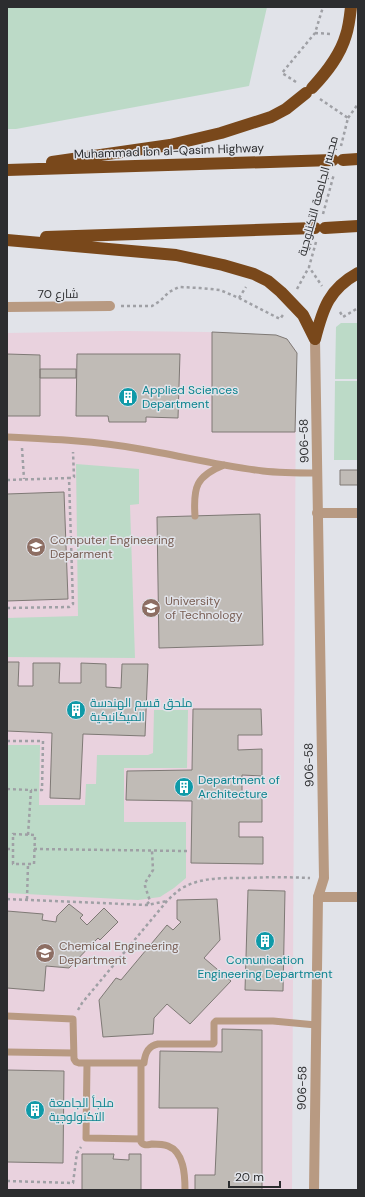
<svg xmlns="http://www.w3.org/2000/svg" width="365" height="1197" font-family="'DM Sans',Cairo,sans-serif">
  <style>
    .education { fill: #e9d2de }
    .green { fill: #bcdac7 }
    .building { fill: #c0bbb6; stroke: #7e7975 }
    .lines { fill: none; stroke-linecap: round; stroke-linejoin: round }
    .path { stroke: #9fa0a5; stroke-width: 2.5; stroke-dasharray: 3 3; stroke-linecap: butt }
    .service { stroke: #b89a82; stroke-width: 7 }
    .minor { stroke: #b89a82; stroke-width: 10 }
    .tertiary { stroke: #b89a82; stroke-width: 10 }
    .motorway { stroke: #79481b; stroke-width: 12 }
    .labels { text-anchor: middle; stroke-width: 3; stroke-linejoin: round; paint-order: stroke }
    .street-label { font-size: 12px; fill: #2c2d2f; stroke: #e1e3e9 }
    .culture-label { font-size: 12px; fill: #0d838f; stroke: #e1e3e9; text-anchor: start }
    .education-label { font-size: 12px; fill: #785e54; stroke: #e1e3e9; text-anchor: start }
  </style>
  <rect width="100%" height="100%" fill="#e1e3e9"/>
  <path class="education" d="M123,331L207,332L276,335L287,339L296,351L292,1190H7V333Z"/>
  <path class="green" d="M7,7H267L249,86L16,129H7Z
    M341,323H358V379H335L336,327Z
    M335,381H358V460H334Z
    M76,464L139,469V504L130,505L135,658L7,657V618L78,616Z
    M154,710H188L187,768H124V822H186V878L174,888L160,897L138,900L7,893V745H40L39,805H85L86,784H96L97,755H148L153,753Z"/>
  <path class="building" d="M212,332L276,335L287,339L297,353L295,432H212Z
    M7,354L40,355V416H7Z
    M77,354H180L178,418L146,417V422H109L108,416H76Z
    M40,369H76V378H40Z
    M340,470H358V485H340Z
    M64,492L68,599L7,601V494Z
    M260,514L263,645L159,648L157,517Z
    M7,662H19L18,686H33V663H60L59,683H81V663L106,664V687L121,688L122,664H148L145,736L83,734L80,799L50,798L52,733L7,731Z
    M193,709H261L262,735H238V750L262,749V776L242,775V797H262V822H239V837H263V864L191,863L192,801L126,800L127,771L192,770Z
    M248,890L285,891L283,991L245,990Z
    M217,899L220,940L204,958L231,981L190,1024L167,1004L154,1018L153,1034L103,1037L99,1000L116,978L121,980L167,925L173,930L181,922L177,919V900Z
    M69,904L83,915L80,918L87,925L104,908L118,922L100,940L98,938L69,968L46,966L44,991L7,988V911L43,914L42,920L56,922L57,916Z
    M222,1029L262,1030V1190H195V1175H215L218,1108H159L160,1051L222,1052Z
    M7,1070L64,1071L63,1163L7,1162Z
    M82,1154H114L113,1159L129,1160V1154H141V1190H82Z"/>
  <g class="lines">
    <path class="path" d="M315,33L332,34
      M296,82L282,73L315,33L323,7
      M320,99L348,118L341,146
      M348,118L358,104
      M323,214L334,174
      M316,242L309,267L322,286
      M297,289L309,267
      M239,298L246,287
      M121,306H152L160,301L169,292L179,287L200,288L220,290L239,298L280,319L283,315
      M340,312L343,317L358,308
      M22,448L24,479
      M7,480L69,478
      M7,608L69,607L73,604L69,478H73L74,477L73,452
      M7,741H43L42,790H31
      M7,789L31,790L28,835
      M13,834L35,835L34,864H13Z
      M7,849H13
      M34,849L187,851
      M7,899L147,905L167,901
      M27,899L28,864
      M147,904L150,901L145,886V883L153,870L152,851
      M78,1010L82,1003L167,901C172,896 177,891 184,887C203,877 225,878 245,878C267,877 289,877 310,878
      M7,1181L73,1183L77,1153L81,1147"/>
    <path class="service" d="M7,437C51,439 96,441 140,449C181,456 221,466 263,471C281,473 299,473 317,473
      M195,516C193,487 196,476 224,465
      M7,1016L73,1019L74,1059L76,1062L79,1063H141V1142C144,1146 147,1145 152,1144C157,1144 163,1144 168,1146C184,1152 185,1175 185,1190
      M7,1052L73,1053
      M87,1063L86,1138L141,1139
      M141,1063H144C145,1053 148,1046 158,1044H213L214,1043V1023L216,1021H273L316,1025"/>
    <path class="minor" d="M7,307L110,306
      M317,513H358
      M318,897H358"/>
    <path class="tertiary" d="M314,1190L318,897L324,878L315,339"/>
    <path class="motorway" d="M312,88C326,73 340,56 346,35C349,26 350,16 351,7
      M343,160L358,159
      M52,162L170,145L221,133L271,117L286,109L306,93
      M7,170L333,160
      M325,228L358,226
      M46,237L315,228
      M7,240L176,255L223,265L254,274L268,281L281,292L303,315L315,339
      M315,339C323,308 329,289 358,273"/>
  </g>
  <defs>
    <g id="building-disc" transform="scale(1)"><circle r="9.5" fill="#0f9aa8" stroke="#e1e3e9"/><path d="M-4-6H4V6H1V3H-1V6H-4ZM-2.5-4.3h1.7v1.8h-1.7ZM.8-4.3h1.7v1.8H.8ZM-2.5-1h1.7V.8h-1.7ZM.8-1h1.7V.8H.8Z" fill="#fff"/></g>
    <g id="university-disc" transform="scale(1)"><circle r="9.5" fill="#8d6e63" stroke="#e1e3e9"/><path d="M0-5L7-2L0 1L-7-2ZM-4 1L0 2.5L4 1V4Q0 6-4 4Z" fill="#fff"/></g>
  </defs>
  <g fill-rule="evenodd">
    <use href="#building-disc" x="128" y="397"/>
    <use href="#university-disc" x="36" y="547"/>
    <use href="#university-disc" x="151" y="608"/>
    <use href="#building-disc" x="76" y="710"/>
    <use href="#building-disc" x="184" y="787"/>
    <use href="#building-disc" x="265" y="941"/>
    <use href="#university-disc" x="45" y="953"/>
    <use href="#building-disc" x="35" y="1110"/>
  </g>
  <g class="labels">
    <g class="street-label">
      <text transform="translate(169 151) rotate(-2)" y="4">Muhammad ibn al-Qasim Highway</text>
      <text transform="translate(318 196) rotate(-75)" y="4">مجسر الجامعة التكنلوجية</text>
      <text x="58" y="298">شارع 70</text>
      <text transform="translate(304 441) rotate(-91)" y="4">906-58</text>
      <text transform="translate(309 765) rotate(-91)" y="4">906-58</text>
      <text transform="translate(302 1088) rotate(-89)" y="4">906-58</text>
    </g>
    <g class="culture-label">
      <text x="142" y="394">Applied Sciences<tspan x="142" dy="14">Department</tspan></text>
      <text x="90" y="707">ملحق قسم الهندسة<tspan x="90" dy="14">الميكانيكية</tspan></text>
      <text x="198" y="784">Department of<tspan x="198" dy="14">Architecture</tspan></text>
      <text x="265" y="964" text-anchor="middle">Comunication<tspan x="265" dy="14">Engineering Department</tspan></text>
      <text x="49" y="1107">ملجأ الجامعة<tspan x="49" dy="14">التكنولوجية</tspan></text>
    </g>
    <g class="education-label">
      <text x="50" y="544">Computer Engineering<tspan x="50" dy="14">Deparment</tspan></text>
      <text x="165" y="605">University<tspan x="165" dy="14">of Technology</tspan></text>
      <text x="59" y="950">Chemical Engineering<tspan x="59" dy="14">Department</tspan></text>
    </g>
  </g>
  <rect width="365" height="1197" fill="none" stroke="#2c2d2f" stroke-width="16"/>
  <path d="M229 1181v6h51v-6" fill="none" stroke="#2c2d2f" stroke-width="2"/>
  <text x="235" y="1181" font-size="12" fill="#2c2d2f" stroke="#e1e3e9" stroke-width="3" paint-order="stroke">20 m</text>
</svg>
